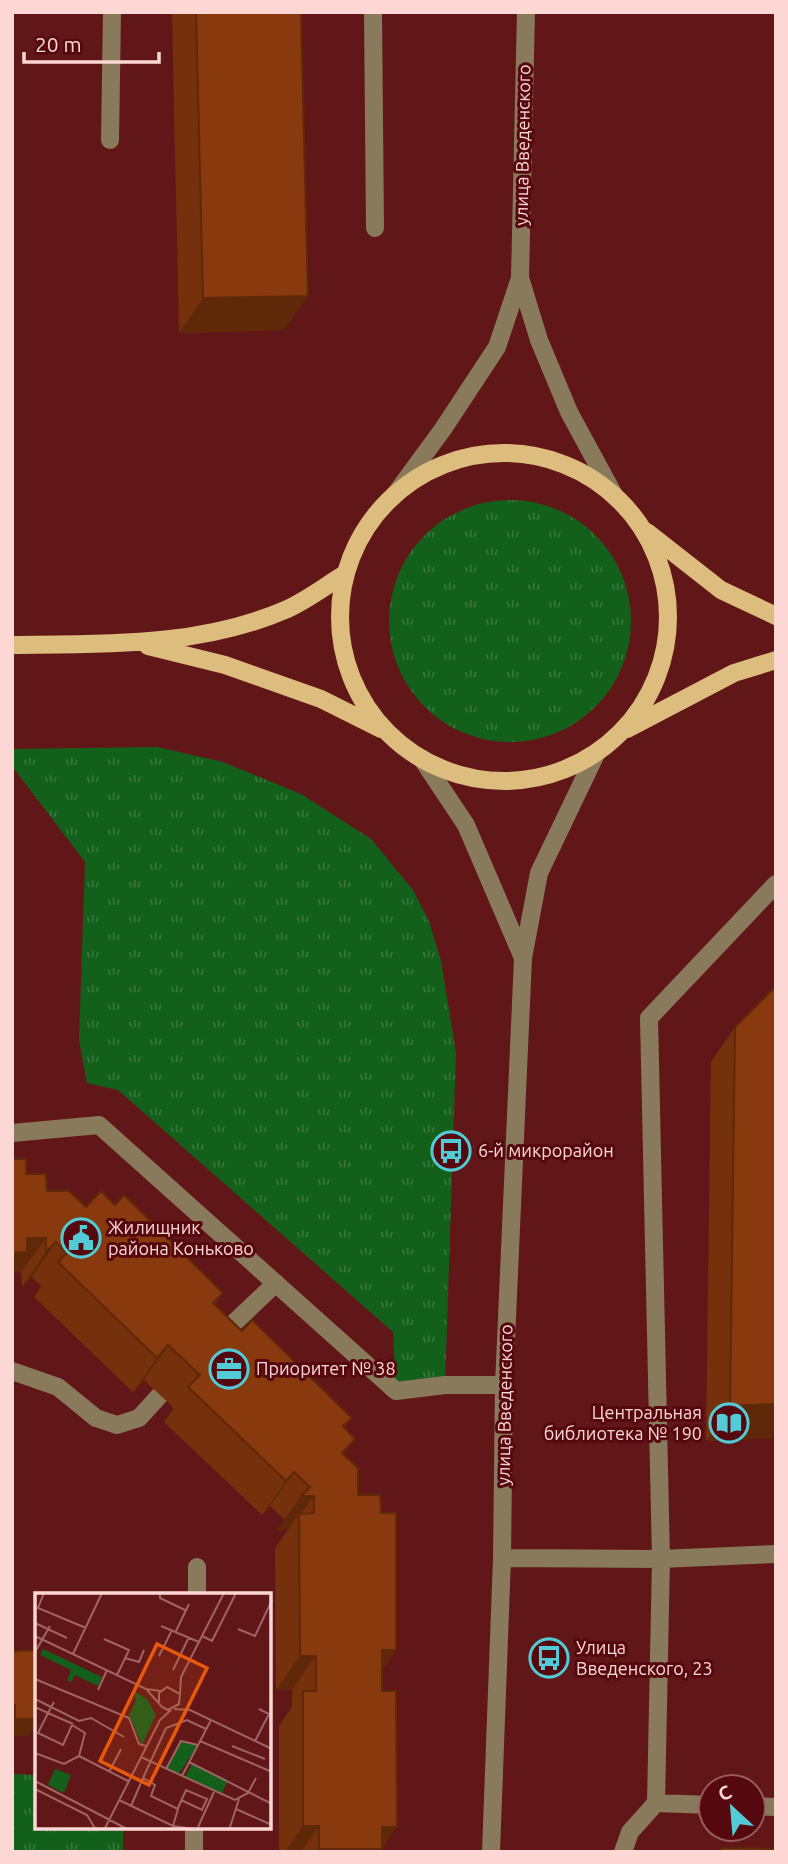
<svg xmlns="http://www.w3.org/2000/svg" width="788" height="1864" font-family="Ubuntu,sans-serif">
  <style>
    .grass { fill: url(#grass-tufts) }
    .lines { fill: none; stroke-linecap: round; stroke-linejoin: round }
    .minor { stroke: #897a5b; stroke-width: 18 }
    .major { stroke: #ddbd7d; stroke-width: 18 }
    .wall { fill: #75310b }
    .shaded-wall { fill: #5f2809 }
    .building { fill: #88390d; stroke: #5f2809; stroke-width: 2 }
    .labels { text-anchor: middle; stroke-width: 6; stroke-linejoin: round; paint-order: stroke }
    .street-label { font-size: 18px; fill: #fdd7d4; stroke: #55090e }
    .poi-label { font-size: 18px; fill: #fdd7d4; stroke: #55090e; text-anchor: start }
    .inset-road { fill: none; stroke: #9f6463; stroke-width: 2 }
    .view { fill: #e8590c; fill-opacity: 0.15; stroke: #e8590c; stroke-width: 3.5 }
    .inset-edge { fill: none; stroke: #fdd7d4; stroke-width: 3.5 }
  </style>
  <defs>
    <pattern id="grass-tufts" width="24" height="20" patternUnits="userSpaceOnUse" patternTransform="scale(1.75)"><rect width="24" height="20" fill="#13601a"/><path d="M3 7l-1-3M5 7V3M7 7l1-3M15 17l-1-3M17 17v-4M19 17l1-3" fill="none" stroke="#36763a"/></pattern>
  </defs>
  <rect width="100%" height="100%" fill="#611718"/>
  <path class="grass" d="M389 621a121 121 0 1 1 242 0a121 121 0 1 1-242 0Z
    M157,747L223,762L301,794L371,839L413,890L429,921L441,961L456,1053L445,1385L396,1391L393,1332L118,1090L87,1083L79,1040L85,862L12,766V749Z
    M12,1774L37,1775V1827H123V1852H12Z"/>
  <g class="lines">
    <path class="minor" d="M373,12L375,228
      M110,140L112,12
      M520,278L539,340L569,412L613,493
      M396,493L443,429L497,347L520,278L526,12
      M424,762L466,825L523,958
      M12,1133L99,1125L396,1391L445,1385H504
      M217,1339L276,1283
      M12,1371L58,1387L96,1418L117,1425L139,1418L160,1395
      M502,1558L661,1559L776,1554
      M197,1594V1567
      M656,1803L661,1559L649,1018L776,884
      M753,1806L776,1807
      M194,1852V1827
      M491,1852L502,1558L504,1385L523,958L539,873L596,754
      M623,1852L630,1832L656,1803L711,1805"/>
    <path class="major" d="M340 617a164 164 0 1 1 328 0a164 164 0 1 1-328 0Z
      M647,532L721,590L776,616
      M12,645C104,644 199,647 285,610C306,601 325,586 345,574
      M148,646L225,665L321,699L381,729
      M627,729L734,673L776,660"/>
  </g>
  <path class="wall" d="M172,12H301L284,330L179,333Z
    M776,986V1438L706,1441L711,1062L735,1027Z
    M26,1174L47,1191L86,1207L115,1205L223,1293L215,1304L242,1331L352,1418L344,1428V1455L358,1495L382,1670V1847L380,1852H279V1726L292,1707V1690H276L275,1548L288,1530H277L285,1520L270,1506L262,1515L164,1422L174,1408L144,1380L133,1392L34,1297L41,1286L32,1277L22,1287L21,1272H13Z
    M12,1651L29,1736H12Z"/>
  <path class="shaded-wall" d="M308,296L284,330L179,333L203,298Z
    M27,1238H46L21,1272H13L12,1273V1253Z
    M56,1242L32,1277L22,1287L46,1252Z
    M168,1345L144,1380L133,1392L157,1358Z
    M776,1404V1438L706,1441L730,1406Z
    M355,1439L331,1473L342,1453Z
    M294,1472L270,1506L262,1515L286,1481Z
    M301,1496H314L299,1516V1514L288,1530H277Z
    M382,1650H396L372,1684Z
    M300,1656H316L292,1690H276Z
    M15,1719H37V1725L29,1736H12V1724Z
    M303,1826H319L301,1852H285Z
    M382,1827H397L380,1852H317L319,1849Z"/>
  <path class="building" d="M196,12H301L308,296L203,298Z
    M776,986V1404L730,1406L735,1027Z
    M12,1159H26V1174H46L47,1191H69L86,1207L101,1191L115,1205L124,1195L223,1293L213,1303L242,1331L252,1320L352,1418L343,1426L355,1439L342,1453L358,1468V1495H380L381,1513H396V1650H382V1691H396L397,1827H382V1849H319V1826H303V1691H316V1656H300L299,1514L314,1513V1496H301L310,1487L294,1472L286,1481L188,1387L200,1375L168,1345L157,1358L58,1262L67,1253L56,1242L46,1252V1238H27V1252L12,1253Z
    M37,1650V1719H15V1705H12V1651Z
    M722,1848L776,1849V1852H722Z"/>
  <defs>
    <g id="bus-ring" transform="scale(2.0125)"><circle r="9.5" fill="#55090e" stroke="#52cbd7" stroke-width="1.5"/><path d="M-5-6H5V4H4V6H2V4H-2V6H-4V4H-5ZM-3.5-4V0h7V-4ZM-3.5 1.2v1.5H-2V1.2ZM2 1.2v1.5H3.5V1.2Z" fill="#52cbd7"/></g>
    <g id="civic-ring" transform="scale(2.0125)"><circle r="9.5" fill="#55090e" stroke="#52cbd7" stroke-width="1.5"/><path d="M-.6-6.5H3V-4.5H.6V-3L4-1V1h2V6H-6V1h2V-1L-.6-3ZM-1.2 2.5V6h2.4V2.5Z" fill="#52cbd7"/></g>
    <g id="office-ring" transform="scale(2.0125)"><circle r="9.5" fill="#55090e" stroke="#52cbd7" stroke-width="1.5"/><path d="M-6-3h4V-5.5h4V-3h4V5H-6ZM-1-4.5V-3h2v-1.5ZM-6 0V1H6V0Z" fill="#52cbd7"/></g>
    <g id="library-ring" transform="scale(2.0125)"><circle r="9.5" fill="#55090e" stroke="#52cbd7" stroke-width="1.5"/><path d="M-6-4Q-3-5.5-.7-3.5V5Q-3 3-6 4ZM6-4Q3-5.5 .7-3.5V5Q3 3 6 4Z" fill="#52cbd7"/></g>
  </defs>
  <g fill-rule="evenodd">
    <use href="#bus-ring" x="451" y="1151"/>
    <use href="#civic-ring" x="81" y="1238"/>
    <use href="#office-ring" x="229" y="1369"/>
    <use href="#library-ring" x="729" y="1423"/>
    <use href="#bus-ring" x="549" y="1658"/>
  </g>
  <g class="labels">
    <g class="street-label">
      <text transform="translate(523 145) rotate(-89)" y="6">улица Введенского</text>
      <text transform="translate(505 1405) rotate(-89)" y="6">улица Введенского</text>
    </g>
    <g class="poi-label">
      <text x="478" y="1157">6-й микрорайон</text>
      <text x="108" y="1234">Жилищник<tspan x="108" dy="21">района Коньково</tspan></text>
      <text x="256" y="1375">Приоритет № 38</text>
      <text x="702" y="1419" text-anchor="end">Центральная<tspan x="702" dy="21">библиотека № 190</tspan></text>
      <text x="576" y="1654">Улица<tspan x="576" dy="21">Введенского, 23</tspan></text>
    </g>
  </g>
  <g transform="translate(35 1593)">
    <rect width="236" height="236" fill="#611718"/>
    <path d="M8,56L67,84L63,93L40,82L36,89L32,87L36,77L5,62ZM99,98L112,106L121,122L107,152L94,122L101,108ZM146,148L163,152L143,182L131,176ZM157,171L193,187L186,202L150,184Z" fill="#13601a"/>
    <path d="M20,176L36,182L29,200L13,192Z" fill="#13601a"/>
    <path class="inset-road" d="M9,0L3,15L51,35M125,0V5L150,17M0,30L32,45M126,33L164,49M203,36L220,43L237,7M141,38L154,11M0,43L111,96L126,98M167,43L177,48L201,0M69,46L94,57L82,82M0,59L15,33M38,61L67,0M124,63L137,37M90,65L104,69L109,57M138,77L154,44M0,86L94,125L104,151L111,153M63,97L72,77M112,97L127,114L133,117L144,111L145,101L132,94L124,100V109M145,101L146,84L189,0M0,106L44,128L56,125L89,144M19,109L13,120L38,131M0,114L13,120L3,140L28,152L37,132L50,140L44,163M139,116L155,117L237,156M165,148L237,179M220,148L234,121L224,116M197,153L230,166M0,160L29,171L44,163L93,188M106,164L200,207L213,200L221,185M154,169L237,211M131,176L146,148L163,152M74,179L86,156M147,183L176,127M108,185L131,135L152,127L171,136M0,188L94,237M0,196L52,222L61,237M84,207L138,233L166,237M96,213L108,185L120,192L116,203L143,216L138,233M143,215L151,197L172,206L167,217L146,207M201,216L237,232M163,234L179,199M69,237L125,127L136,117M194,237L204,206"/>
    <path class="view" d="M122,51L172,75L114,192L65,168Z"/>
    <rect width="236" height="236" class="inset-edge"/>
  </g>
  <rect width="788" height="1864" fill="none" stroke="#fdd7d4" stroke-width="28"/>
  <g transform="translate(732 1808) rotate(334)"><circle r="33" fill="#55090e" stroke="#985b5d" stroke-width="2"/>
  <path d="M0-5L12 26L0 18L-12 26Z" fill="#52cbd7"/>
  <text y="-10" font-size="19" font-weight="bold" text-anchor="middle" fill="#fdd7d4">С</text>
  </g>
  <path d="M24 52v10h135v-10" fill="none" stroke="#fdd7d4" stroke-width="3.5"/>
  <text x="35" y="52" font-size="21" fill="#fdd7d4" stroke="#55090e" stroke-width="5" paint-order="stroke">20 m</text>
</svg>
